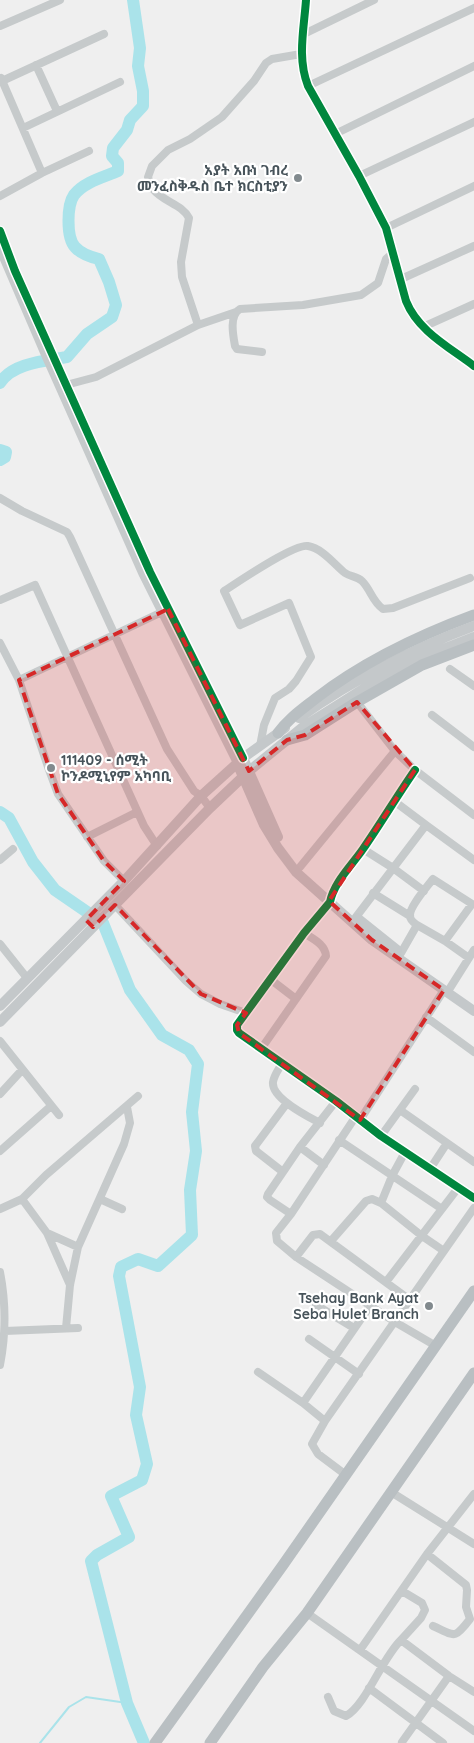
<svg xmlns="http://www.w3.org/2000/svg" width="474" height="1743" font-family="Quicksand,'Noto Sans Ethiopic',sans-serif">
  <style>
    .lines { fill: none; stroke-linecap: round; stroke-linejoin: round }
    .stream { stroke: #aae3ea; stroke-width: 2 }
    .river { stroke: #aae3ea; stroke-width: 12 }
    .minor { stroke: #c6cacb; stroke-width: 8 }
    .major { stroke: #c4c8ca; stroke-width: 10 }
    .highway { stroke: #b9bfc2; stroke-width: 11 }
    .cycleway-casing { stroke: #fff; stroke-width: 11 }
    .cycleway { stroke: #00873e; stroke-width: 8 }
    .marked { fill: #d62828; fill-opacity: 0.2; stroke: #d62828; stroke-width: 4; stroke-dasharray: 10 6; stroke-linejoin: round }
    .poi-dot { fill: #828a8e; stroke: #fff; stroke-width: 2 }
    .labels { text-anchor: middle; stroke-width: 4.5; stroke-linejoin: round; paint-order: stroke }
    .poi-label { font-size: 14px; font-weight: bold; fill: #47535a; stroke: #fff; text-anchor: end }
  </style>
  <rect width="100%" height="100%" fill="#efefef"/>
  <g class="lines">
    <path class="stream" d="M40,1743L69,1707L86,1697L127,1703"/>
    <path class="river" d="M0,383C12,363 45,361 67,357L87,334L112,317L116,305L109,282L99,259C90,257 81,254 75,247C66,237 67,205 74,195C84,182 104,177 118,171V163L112,156L113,148L127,130L130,120L143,106V91L138,66L140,48L133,0
      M0,450L6,452L5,457L0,460
      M0,812L9,818L33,862L55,890L103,923L130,990L162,1035L189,1050L198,1064L192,1112L196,1151L190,1190L192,1235L158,1266L138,1259L121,1267L119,1276L140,1387L136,1415L147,1464L142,1480L111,1496L129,1537L97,1555L91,1561L127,1703L144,1743"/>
    <path class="minor" d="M306,0C304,29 297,58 308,86L359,176L386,228L406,301C418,331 449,347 474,366
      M0,26L60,0
      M304,34L374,0
      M36,65L57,111
      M1,78L42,173
      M2,81L104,34
      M308,86L474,8
      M23,128L120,82
      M335,134L474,66
      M359,176L474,122
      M0,196L42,173L89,151
      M386,228L474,186
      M0,231L15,271L150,572L243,758
      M0,250L45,355L143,575L237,763
      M401,279L474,246
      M198,325L182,277L181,262L189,218C182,204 163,202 153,189C151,186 149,181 148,177L152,166L168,150L190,139L222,117L254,81L266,63L272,59L301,54
      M423,327L474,304
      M262,352L237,349L235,346C233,335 229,315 240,309L303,305L361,295L378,283L386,259L394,252
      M66,385L96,377L198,325L236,312
      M0,498L22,511L67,532L70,537L167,749L194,791L201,796L210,808
      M0,600L35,585L144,826L157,846
      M0,643L19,680L48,767L58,794L104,861L124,881
      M450,669L474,686
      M19,680L164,611
      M357,702L395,751L415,770L474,815
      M432,715L474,747
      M260,746L264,725L275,698L289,689L296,681L311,657L289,603L240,625L224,591C238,582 295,543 308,546C322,548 335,565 345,573C351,577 357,576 362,581C371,590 372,601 383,609L393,608L470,578
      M415,770C397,796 381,823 363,849C352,865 334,882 330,902L304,933L237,1025V1030L239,1033L336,1101L381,1136L474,1198
      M394,801L426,825
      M87,837L137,812
      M363,849L393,868L424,891
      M0,860L13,849
      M300,867L395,751
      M373,893L410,916
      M115,905L186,981L201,994L220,1004L246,1013
      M356,917L426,825L474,860
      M445,941L469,958
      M0,944L27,978
      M401,953L417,925C414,923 410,920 410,916C409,907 427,887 433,879L472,904L445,941L417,925
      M270,979L296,999
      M450,988L474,950
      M426,1017L474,1052
      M0,1041L59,1115
      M261,1049L326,956C325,944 313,939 304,933
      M282,1063C279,1069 274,1075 273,1082C271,1098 307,1116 320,1123
      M0,1094L22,1070
      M400,1110L474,1162
      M356,1116L291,1214L276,1233L277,1241L296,1257L395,1322L436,1346
      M360,1120L444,990
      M381,1136L415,1089
      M339,1140L442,1209
      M300,1147L324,1165
      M0,1151L51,1106
      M430,1169L447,1143
      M283,1172L256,1151L255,1146L287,1103
      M22,1199L46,1175L138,1096
      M100,1199L122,1209
      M381,1203L392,1176L405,1152
      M0,1209L22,1199L47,1233L78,1247
      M291,1214L270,1200L267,1197L268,1194L300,1147L336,1101
      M47,1233L70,1285
      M331,1241L366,1201L372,1199L381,1203L422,1236L444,1251
      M296,1257L313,1235L320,1234L410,1300
      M0,1272C6,1303 6,1334 0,1365
      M386,1282L458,1188
      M316,1305L354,1328
      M66,1328L70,1285L78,1247L124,1144L130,1123L127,1107
      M5,1331L78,1328
      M309,1339L359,1374
      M258,1372L303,1403
      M325,1421L303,1403L370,1306
      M346,1475L318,1454L312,1444L325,1421L474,1208
      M391,1492L474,1544
      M427,1554L466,1585L467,1590L466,1607L470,1619C454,1640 455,1636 433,1626
      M307,1613L474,1731
      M401,1640L421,1618L425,1610L422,1603L402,1591
      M360,1650L427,1554L474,1494
      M369,1688L443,1743
      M328,1697L334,1711L346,1716C366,1705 382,1658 401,1640L449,1676L474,1692
      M402,1742L449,1676"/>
    <path class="major" d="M299,718C353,680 412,649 474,626
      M243,758L278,837
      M237,763L264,825L278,848L296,872L372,940L474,1011
      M357,918L397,950
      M0,1006L124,881L201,796L243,758L285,728
      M0,1022L210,808L249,771L303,727L371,684L413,661L474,637"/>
    <path class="highway" d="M278,733C288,719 301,710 315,699C363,662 417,636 474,615
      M287,740L305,735L357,702L422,665L474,645
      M155,1743L283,1565L474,1291
      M210,1743L263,1667L307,1613L474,1373"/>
    <g class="cycleway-casing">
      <path id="cycleway" d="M306,0C304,29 297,58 308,86L359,176L386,228L406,301C418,331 449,347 474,366
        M0,231L15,271L150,572L243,758
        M415,770C397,796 381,823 363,849C352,865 334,882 330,902L304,933L237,1025V1030L239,1033L336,1101L381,1136L474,1198"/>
    </g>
    <use href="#cycleway" class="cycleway"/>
  </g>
  <path class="marked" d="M168,609L249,771L287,740L305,735L357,702L415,770L329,901L372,940L444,990L360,1120L239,1033L237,1025L246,1013L201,994L115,905L93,927L86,920L124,881L104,861L58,794L19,680Z"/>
  <g class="poi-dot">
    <circle cx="298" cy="178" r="5"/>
    <circle cx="51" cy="768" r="5"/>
    <circle cx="429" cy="1306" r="5"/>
  </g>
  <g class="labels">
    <g class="poi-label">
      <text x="288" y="175">አያት አቡነ ገብረ<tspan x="288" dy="16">መንፈስቅዱስ ቤተ ክርስቲያን</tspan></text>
      <text x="61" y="765" text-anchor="start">111409 - ሰሚት<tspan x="61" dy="16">ኮንዶሚኒየም አካባቢ</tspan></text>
      <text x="419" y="1303">Tsehay Bank Ayat<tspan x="419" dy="16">Seba Hulet Branch</tspan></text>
    </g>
  </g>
</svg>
